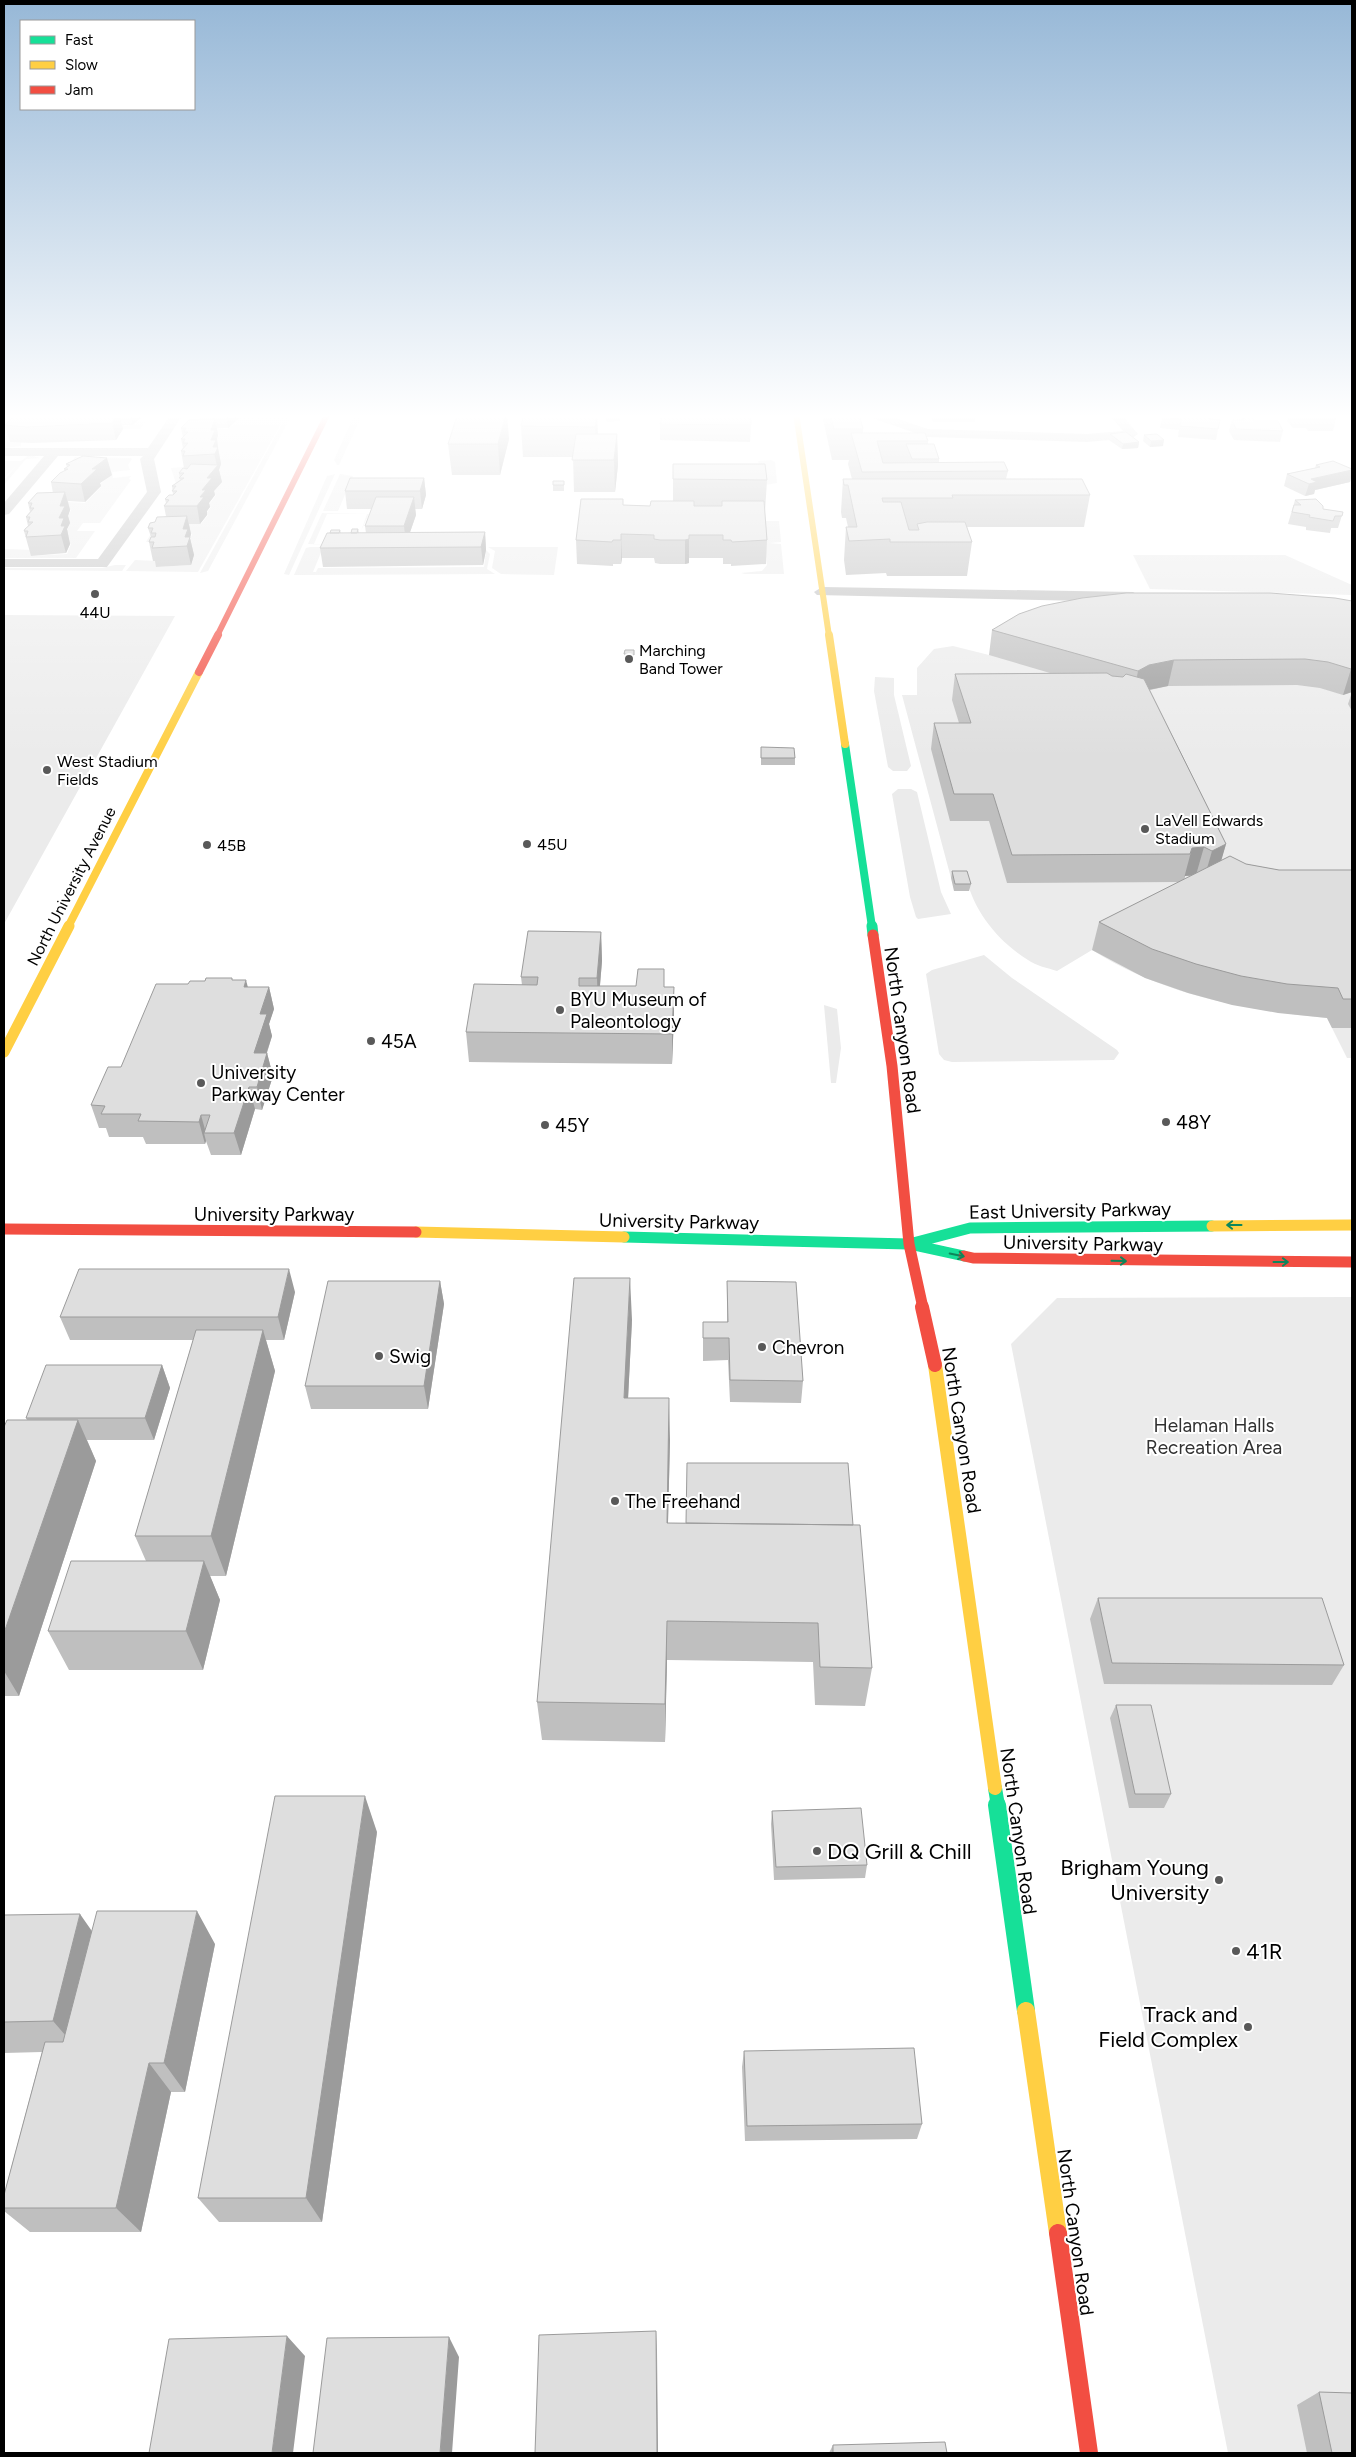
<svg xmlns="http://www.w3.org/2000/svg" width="1356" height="2457" font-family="Figtree,sans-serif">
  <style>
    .green { fill: #ebebeb }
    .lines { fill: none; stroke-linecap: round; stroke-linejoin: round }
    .street { fill: #bebebe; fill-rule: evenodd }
    .fast-far3 { stroke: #16e098; stroke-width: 8 }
    .fast-far2 { stroke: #16e098; stroke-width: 11 }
    .fast-far1 { stroke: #16e098; stroke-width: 14 }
    .fast { stroke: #16e098; stroke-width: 18 }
    .slow-far4 { stroke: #ffcf43; stroke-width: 6 }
    .slow-far3 { stroke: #ffcf43; stroke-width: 8 }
    .slow-far2 { stroke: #ffcf43; stroke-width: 11 }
    .slow-far1 { stroke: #ffcf43; stroke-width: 14 }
    .slow { stroke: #ffcf43; stroke-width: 18 }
    .jam-far4 { stroke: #f24e42; stroke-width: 6 }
    .jam-far3 { stroke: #f24e42; stroke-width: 8 }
    .jam-far2 { stroke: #f24e42; stroke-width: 11 }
    .jam-far1 { stroke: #f24e42; stroke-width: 14 }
    .jam { stroke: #f24e42; stroke-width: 18 }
    .wall { fill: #bfbfbf; fill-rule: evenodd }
    .shaded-wall { fill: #9b9b9b }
    .building { fill: #dedede; stroke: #9b9b9b }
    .oneway { stroke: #0d865b }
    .poi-dot { fill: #595959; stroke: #fff; stroke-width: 2 }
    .labels { text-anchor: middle; stroke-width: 4; stroke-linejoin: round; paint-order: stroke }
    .far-poi-label { font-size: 16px; fill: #000; stroke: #fff; text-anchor: start }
    .far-street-label { font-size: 16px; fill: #000; stroke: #fff }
    .poi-label { font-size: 19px; fill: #000; stroke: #fff; text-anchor: start }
    .street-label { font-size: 19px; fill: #000; stroke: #fff }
    .park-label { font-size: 19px; fill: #313131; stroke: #fff }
    .near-poi-label { font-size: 22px; fill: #000; stroke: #fff; text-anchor: start }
  </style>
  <rect width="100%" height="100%" fill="#fff"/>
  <path class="green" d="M64,413L71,415L74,413H112L107,426L132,425L136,421H147L140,429H102L13,437L9,442H21V446L4,448V432L16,419L61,416Z
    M242,413H287L198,572L126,571L135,560L157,561L156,567L191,565L194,555H190L192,547H188L192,534H174L153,542H146L161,517L170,516L168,524H201L208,515H205L211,507H207L216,495L212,494L222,482L176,484L171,468L184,467L219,472L221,464L215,457L219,447L215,446L219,435H205L210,428L227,429L237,422L234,421L242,416L239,415Z
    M288,413H293L208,571L200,573Z
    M355,413H363L339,465H337L334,460Z
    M29,455L40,458L26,459L4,485V480L17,465L4,478V461H21Z
    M75,457L131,458L132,459L128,465L130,470L112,472L113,478L131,476L129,479L131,480L100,523H83L77,531H95L76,558H4L5,549L33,550L31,556L67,554L71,544H66L69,536H65L70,523H65L71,510L42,511L47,493H59L67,502L85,503L101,487L98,486L111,475L60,476Z
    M771,460L775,462L777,483L765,485L758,461Z
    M335,474L289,575L284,574L327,476Z
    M340,474L353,476L338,511H323Z
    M322,513L369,514L361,531L367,514H327L314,544L357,546L308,544Z
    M743,521H779L781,542L769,543L781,544L784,574H745L741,573L762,571L767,565L763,524Z
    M310,547H327L322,550L313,572H316L318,568L484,567L486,550L490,554L487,569L495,574L294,575L306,548Z
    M488,547H558L554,575L501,574L492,568L495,551Z
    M1133,555H1285L1352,585V595L1150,589Z
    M115,565H126L122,571L4,570V568H102Z
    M4,615L175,616L4,924Z
    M1352,628V1058H1347L1327,1018C1245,1010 1163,995 1092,950L1057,971C1048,968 1036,966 1028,960C998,941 975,913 966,878H951L902,695H917V668L934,649L953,646L989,655L996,649Z
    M875,677L894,678V695L911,766L907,771H893L888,767L874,691Z
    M898,789H911L917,792L941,892L951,914L918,919L916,917L910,897L892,794Z
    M984,955L1012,978L1117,1050L1119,1053L1114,1060L952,1062L944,1060L939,1054L926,974L932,970Z
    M824,1005L837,1009L841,1048L836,1083H831Z
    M1352,1297V2453H1228L1011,1344L1057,1298Z"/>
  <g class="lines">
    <path class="street" d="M172,413H184L154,459L161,492L107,567H4V559H98L147,492L140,459L143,456H58L9,514L4,515V503L44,456H4V448H148Z
      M864,413H881L928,429L1087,434L1123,431L1108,413H1120L1138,434L1132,438L1087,442L927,437L866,416Z
      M822,587L1133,592L1141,597L1133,602L817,595L814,592Z"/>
    <path class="fast-far3" d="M845,744L872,927"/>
    <path class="fast-far2" d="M872,926L873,935
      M624,1237L909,1244L964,1256
      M913,1243L970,1228L1212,1226"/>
    <path class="fast-far1" d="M995,1788L998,1806"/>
    <path class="fast" d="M997,1805L1026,2011"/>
    <path class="slow-far4" d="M796,413L829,636"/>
    <path class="slow-far3" d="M829,635L845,744
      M68,927L199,672"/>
    <path class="slow-far2" d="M4,1052L69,926
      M1212,1226L1352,1225
      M416,1232L624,1237"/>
    <path class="slow-far1" d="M935,1365L995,1788"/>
    <path class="slow" d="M1026,2011L1058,2233"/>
    <path class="jam-far4" d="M217,636L328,413"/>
    <path class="jam-far3" d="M199,672L218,635"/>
    <path class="jam-far2" d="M873,935L892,1066L909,1244L923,1308
      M4,1229L416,1232
      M964,1256L973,1258L1352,1262"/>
    <path class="jam-far1" d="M922,1307L935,1365"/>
    <path class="jam" d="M1058,2233L1089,2453"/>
  </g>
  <path class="wall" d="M26,413H63V415L104,413H141L142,417L132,425H122L123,429L116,440L32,443L10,442L5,425L27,416Z
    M198,413H242V416L228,428H217L218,435L217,439L218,447V448L221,464L219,470L222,482L214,491L215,495L209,503L210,507L207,511V515L200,524H189L191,534L190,538L194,555L191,565L156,567L155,561H153L149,542L151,537L148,528L155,522L166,516L164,506L166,503L165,499L173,495L172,486L180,480L179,473L186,469L184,468L181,451L183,448L181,439L183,437L181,428L199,419Z
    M550,413H594L593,414H597L598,434H617L618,465L615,492H574L573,457H523L521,426L565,414Z
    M604,413H619L620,416V421L607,422L604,416Z
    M623,413H666L637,417L632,413L625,414Z
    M721,413H748V416L751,425L750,442L660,440V424L721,416Z
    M824,413H859L863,429V433L928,441V444L939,459V462L1008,471L1006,479L1090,495L1084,527H967L972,542L967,576H887L886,573L846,575L844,560L846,527H848L846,518H842L841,512L843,479H852L848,464L849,460H832L823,419Z
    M930,413H976L975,422H933Z
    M1140,413H1183L1209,419L1218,429L1216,440L1178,437L1179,430L1160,428L1162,417H1143Z
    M1290,413H1335L1334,417L1336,419L1333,431H1308L1306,428H1293L1287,421Z
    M1242,415L1254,421L1283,431L1280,442L1234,440L1229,431L1232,420H1241Z
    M1110,434L1139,442L1138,448L1122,449L1109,440Z
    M1144,435L1163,446L1150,447L1143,441Z
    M509,439L500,475H452L448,444Z
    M69,462L112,475L100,483L101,486L85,502L68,501L70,510L68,516L70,523L67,529L70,544L66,553L31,556L24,531L28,526L26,517L30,512L28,503L53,493L51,482L65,471L64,469L67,467L66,464Z
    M673,464L767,480L765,512L767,540L766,564L731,566V564H723V558H689V563L685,564H660L655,563L654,558H622L621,564H613V566L577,564L576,540L623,505L650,506L673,501Z
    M1316,465L1352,469V474L1350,482L1315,490L1314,494L1305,496L1284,486L1287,474L1315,468Z
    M424,478L426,495L422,509H415L416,515L410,532H485L486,550L483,565L323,567L320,548L330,533L340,530L341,533H351L358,529L359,533H366L365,526L372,509H347L345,491Z
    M564,481V491H553V485Z
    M1295,500L1323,509L1343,512L1338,528H1331L1330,533L1306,530V527L1288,524Z
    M1352,601V711L1348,704L1352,692L1343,695L1320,688L1297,685L1168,686L1150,690L1226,844L1221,860L1246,864L1279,870H1352V1028H1332L1327,1018L1278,1013L1232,1005L1188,993L1145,978L1092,950L1099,922L1179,882L1007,883L989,821H950L931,749L934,723H959L952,700L955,674L1050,673L989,655L992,630ZM1185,876H1191L1184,879Z
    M625,650H634V661H624Z
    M761,747L795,758V765H761Z
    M952,871L971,884L969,891H954L951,878Z
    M601,932L602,961L600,986L664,987L674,1016L672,1064L469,1062L466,1032L522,985L521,977Z
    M233,980L248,987H269L274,1009L269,1024L272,1036L267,1053L273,1076L262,1110L255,1109L241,1155H211L206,1141L205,1144H146L143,1137H109L106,1128H99L91,1105L121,1067Z
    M440,1281L444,1304L428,1409H311L305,1386Z
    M727,1281L803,1381L801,1403L730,1402L728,1360L703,1361V1322H727Z
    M295,1292L284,1340H266L275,1371L226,1576H210L220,1600L203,1670H69L48,1631L146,1561L135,1536L193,1340H70L60,1317Z
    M632,1320L628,1398L670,1440L668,1523L853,1525L872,1668L865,1706L815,1705L813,1662L667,1660L665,1742L542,1740L537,1702Z
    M162,1365L170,1388L154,1440H87L96,1461L19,1696H4V1427L27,1420L26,1418Z
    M1098,1598L1344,1665L1332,1685L1104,1684L1090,1619Z
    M1116,1705L1171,1794L1164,1808H1129L1110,1718Z
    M772,1811L867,1865L865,1878L774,1880L771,1824Z
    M377,1832L322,2222H219L198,2198Z
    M4,1915L92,1931L215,1944L185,2092H171L141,2232H30L4,2211V2195L42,2052L4,2053Z
    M744,2051L922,2124L917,2139L745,2141L742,2067Z
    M1319,2392L1352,2453H1307L1297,2405Z
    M833,2445L947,2453H829Z"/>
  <path class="shaded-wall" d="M56,413H63L64,417L59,423Z
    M119,413L123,429L116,440L112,423Z
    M130,413H141L142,417L132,425Z
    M225,413H242V416L228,428Z
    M506,413H507L509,439L500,475L498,444Z
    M637,413H666L637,417Z
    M597,414L598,445L597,458L595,427Z
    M215,419L218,435L217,439L218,447V448L221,464L219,470L222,482L214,491L215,495L209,503L210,507L207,511V515L200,524L197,506L202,490L207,478L217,466L211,440V430Z
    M617,434L618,465L615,492L614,460Z
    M1164,440L1163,446L1150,447L1151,441Z
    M1139,442L1138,448L1122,449L1123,444Z
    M107,458L112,475L100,483L101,486L85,502L81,484L92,469Z
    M1352,470V474L1350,482L1315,490L1314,494L1305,496L1309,484L1311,479Z
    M424,478L426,495L422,509L420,491Z
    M65,492L70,510L68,516L70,523L67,529L70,544L66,553L61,535L59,518L60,506Z
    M414,497L416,515L406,544L404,526Z
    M187,516L191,534L190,538L194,555L191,565L183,529Z
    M485,532L486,550L483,565L481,547Z
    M621,534L622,558L621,564Z
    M689,539V563L685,564V540Z
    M1174,660L1168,686L1143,691L1133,697L1138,671L1149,665Z
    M1351,669H1352V692L1343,695Z
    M1226,844L1218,872L1204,879L1212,851Z
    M1204,847L1196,875L1185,876L1183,882L1192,848Z
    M601,932L602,961L598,1007L597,978Z
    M246,980L252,1003L244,987Z
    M269,987L274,1009L269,1024L272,1036L259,1076L254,1053L260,1014Z
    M674,987V1016L672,1064V1034Z
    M267,1053L273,1076L262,1110L257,1087Z
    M249,1087L255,1109L241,1155L234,1133Z
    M201,1115L206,1133H204L206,1141L205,1144L199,1122Z
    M289,1269L295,1292L284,1340L278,1317Z
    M630,1278L632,1320L626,1439L624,1398Z
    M440,1281L444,1304L428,1409L424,1386Z
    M263,1330L275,1371L226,1576L211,1536Z
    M162,1365L170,1388L154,1440L145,1418Z
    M669,1398L670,1440L667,1563V1523Z
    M78,1420L96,1461L19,1696L4,1671V1633Z
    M204,1561L220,1600L203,1670L186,1631Z
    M667,1621V1660L665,1742V1704Z
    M365,1796L377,1832L322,2222L306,2198Z
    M197,1911L215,1944L185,2092L164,2063Z
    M80,1914L103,1947L79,2051L53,2021Z
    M149,2063L171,2092L141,2232L116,2208Z
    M656,2331L657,2351L658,2453H657Z
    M287,2336L305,2356L293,2453H272Z
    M449,2337L459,2357L452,2453H440Z"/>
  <path class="building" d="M119,413L112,423L27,427L5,425L13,417Z
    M458,413H506L498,444H448Z
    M605,413H619L620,416H606Z
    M722,413H744V414H722Z
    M830,413H859L863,429H834Z
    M1163,413H1183L1210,415L1209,419L1220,420L1218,429L1180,426L1181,419L1162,417Z
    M1292,413H1330L1336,419H1311L1309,417H1296Z
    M524,414H597L595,427L521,426Z
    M662,415L751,416V425L660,424Z
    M1242,415H1251L1254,421H1278L1283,431L1236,429L1232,420H1244Z
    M215,419L211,430H215L211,440H216L213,447H218L215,454L183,456L185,451H181L188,443H183L185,439H181L188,432H184L186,428H181L189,420Z
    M1126,432L1139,442L1123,444L1110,434Z
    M851,433H925L928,441H877L883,463L1004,462L1008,471L862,472Z
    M576,434H617L614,460H572Z
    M1157,434L1164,440L1151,441L1144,435Z
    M906,444H934L939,459H912Z
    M83,456L107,458L92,469H97L81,484L51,482L60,473L68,469H64L70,465L66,464Z
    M1333,461L1352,469V470L1311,479L1317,482L1309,484L1287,474L1320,467L1316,465Z
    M191,464L218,465L207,478H212L202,490H206L200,497H204L197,506H164L169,500L165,499L169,495H173L177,491H172L176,486H172L184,478H179L184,473H179L183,468L187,469Z
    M673,464H765L767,480L673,479Z
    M350,478H424L420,491H345Z
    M843,479H1082L1090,495H952L953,498H882L883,502H901L909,530H919L917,524L927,522H965L972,542H890V539L849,541L846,527H857L848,485H844Z
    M553,481H564V485H553Z
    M65,492L60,506H65L59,518H64L61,526H65L61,535L26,537L28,531H24L25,529L33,522H28L30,517H26L34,508H30L32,503H28L37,493Z
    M376,497H414L404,526H365Z
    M581,499H623V505L650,506L651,501H694V506H722V501H764L767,540L732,542L731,540H723V535H689V539L685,540H660L654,539V535L621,534V540H613L612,542L576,540Z
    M1316,499L1323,506V509L1343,512L1342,516H1335L1333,521L1309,517L1310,515L1292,512L1294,505H1301L1295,500Z
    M187,516L183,529H188L185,537H190L187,546L152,548L154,542H149L151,537H155L156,533H151L153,528H148L150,523L155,522L157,517Z
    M352,529H358L357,533H351Z
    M331,530H340L339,533H330Z
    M485,532L481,547L320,548L327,533Z
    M1126,593H1270L1335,598L1352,601V669H1351L1328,662L1305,659L1174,660L1149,665L1138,671L992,630L1019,614L1042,606L1082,598Z
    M625,650H634V655L624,654Z
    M1107,673L1112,676L1123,677L1126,674L1144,679L1226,844L1212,851L1204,847L1192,848L1190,854L1012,855L993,794H954L934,723H971L955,674Z
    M761,747L794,748L795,758H761Z
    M1230,856L1246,864L1279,870H1352V999H1343L1338,988L1287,984L1241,976L1196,964L1152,949L1099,922Z
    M952,871H967L971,884H955Z
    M528,931L601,932L597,978H579V986H636L638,969H664V987H674L672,1034L466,1032L474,984L537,985L538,977H521Z
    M206,978H232V980H246L244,987H269L260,1014H267L254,1053H267L257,1087H249L234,1133H204L210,1115H201L199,1122L138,1121L141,1114H101L105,1106L91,1105L108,1067H121L156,984H188L190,981H205Z
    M79,1269H289L278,1317H60Z
    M574,1278H630L624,1398H669L667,1523L860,1525L872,1668L820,1667L818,1623L667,1621L665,1704L537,1702Z
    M328,1281H440L424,1386H305Z
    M727,1281L796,1282L803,1381L730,1380L729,1338H703V1322H728Z
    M196,1330H263L211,1536H135Z
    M46,1365H162L145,1418H26Z
    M7,1420H78L4,1633V1427Z
    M687,1463H848L853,1525L686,1523Z
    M71,1561H204L186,1631H48Z
    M1098,1598H1322L1344,1665L1112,1663Z
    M1116,1705H1151L1171,1794H1135Z
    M275,1796H365L306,2198H198Z
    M861,1808L867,1865L776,1867L772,1811Z
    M97,1911H197L164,2063H149L116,2208H4V2195L45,2042H63Z
    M80,1914L53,2021L4,2022V1915Z
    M914,2048L922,2124L747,2126L744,2051Z
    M656,2331L657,2453H535L539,2335Z
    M287,2336L272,2453H149L169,2339Z
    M449,2337L440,2453H313L327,2338Z
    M1319,2392L1352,2393V2453H1332Z
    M945,2442L947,2453H833V2445Z"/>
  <defs><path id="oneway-shaft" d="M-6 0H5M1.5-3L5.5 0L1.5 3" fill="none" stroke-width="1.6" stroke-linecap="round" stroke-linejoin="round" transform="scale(1.25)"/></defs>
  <g class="oneway">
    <use href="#oneway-shaft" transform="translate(1234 1225) rotate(-180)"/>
    <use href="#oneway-shaft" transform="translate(957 1255) rotate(12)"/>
    <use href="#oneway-shaft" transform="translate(1119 1261) rotate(1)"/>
    <use href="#oneway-shaft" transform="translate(1281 1262)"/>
  </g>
  <linearGradient id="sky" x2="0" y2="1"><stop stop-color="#97b8d7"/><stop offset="0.55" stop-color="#fff"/><stop offset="1" stop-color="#fff" stop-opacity="0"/></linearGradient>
  <rect width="1356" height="757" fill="url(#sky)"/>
  <g class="poi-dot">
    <circle cx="95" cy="594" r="5"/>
    <circle cx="629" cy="659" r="5"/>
    <circle cx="47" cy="770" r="5"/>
    <circle cx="1145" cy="829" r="5"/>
    <circle cx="527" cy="844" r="5"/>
    <circle cx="207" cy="845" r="5"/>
    <circle cx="560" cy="1010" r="5"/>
    <circle cx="371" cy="1041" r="5"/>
    <circle cx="201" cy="1083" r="5"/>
    <circle cx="1166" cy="1122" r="5"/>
    <circle cx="545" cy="1125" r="5"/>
    <circle cx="762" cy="1347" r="5"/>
    <circle cx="379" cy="1356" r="5"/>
    <circle cx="615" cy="1501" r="5"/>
    <circle cx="817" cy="1851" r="5"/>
    <circle cx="1219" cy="1880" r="5"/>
    <circle cx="1236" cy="1951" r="5"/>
    <circle cx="1248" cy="2027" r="5"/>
  </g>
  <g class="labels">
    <g class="far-poi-label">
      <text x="95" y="618" text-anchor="middle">44U</text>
      <text x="639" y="656">Marching<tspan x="639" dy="18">Band Tower</tspan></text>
      <text x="57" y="767">West Stadium<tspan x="57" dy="18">Fields</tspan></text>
      <text x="1155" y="826">LaVell Edwards<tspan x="1155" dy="18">Stadium</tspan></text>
      <text x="537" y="850">45U</text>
      <text x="217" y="851">45B</text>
    </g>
    <g class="far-street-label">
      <text transform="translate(71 886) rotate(-63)" y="6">North University Avenue</text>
    </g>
    <g class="poi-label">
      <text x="570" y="1006">BYU Museum of<tspan x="570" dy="22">Paleontology</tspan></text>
      <text x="381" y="1048">45A</text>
      <text x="211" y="1079">University<tspan x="211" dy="22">Parkway Center</tspan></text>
      <text x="1176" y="1129">48Y</text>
      <text x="555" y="1132">45Y</text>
      <text x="772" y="1354">Chevron</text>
      <text x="389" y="1363">Swig</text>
      <text x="625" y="1508">The Freehand</text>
    </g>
    <g class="street-label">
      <text transform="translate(903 1030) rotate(82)" y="7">North Canyon Road</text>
      <text transform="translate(1070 1210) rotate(-1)" y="7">East University Parkway</text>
      <text x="274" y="1221">University Parkway</text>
      <text transform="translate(679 1221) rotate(1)" y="7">University Parkway</text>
      <text transform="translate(1083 1243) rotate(1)" y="7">University Parkway</text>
      <text transform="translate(962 1430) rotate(81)" y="7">North Canyon Road</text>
      <text transform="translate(1019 1831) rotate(82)" y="7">North Canyon Road</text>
      <text transform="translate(1076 2232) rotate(82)" y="7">North Canyon Road</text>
    </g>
    <g class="park-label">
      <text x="1214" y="1432">Helaman Halls<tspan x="1214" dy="22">Recreation Area</tspan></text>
    </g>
    <g class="near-poi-label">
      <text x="827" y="1859">DQ Grill &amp; Chill</text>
      <text x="1209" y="1875" text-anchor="end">Brigham Young<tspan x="1209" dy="25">University</tspan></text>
      <text x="1246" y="1959">41R</text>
      <text x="1238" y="2022" text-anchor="end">Track and<tspan x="1238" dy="25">Field Complex</tspan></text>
    </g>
  </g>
  <rect width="1356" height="2457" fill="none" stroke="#000000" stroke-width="10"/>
  <rect x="20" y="20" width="175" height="90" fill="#ffffff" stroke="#999999"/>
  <rect x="30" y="36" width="25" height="8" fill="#16e098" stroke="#999999"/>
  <text x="65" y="45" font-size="15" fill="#000000">Fast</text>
  <rect x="30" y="61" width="25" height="8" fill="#ffcf43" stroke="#999999"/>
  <text x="65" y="70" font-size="15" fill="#000000">Slow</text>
  <rect x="30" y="86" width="25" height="8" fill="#f24e42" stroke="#999999"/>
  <text x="65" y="95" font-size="15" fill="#000000">Jam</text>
</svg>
